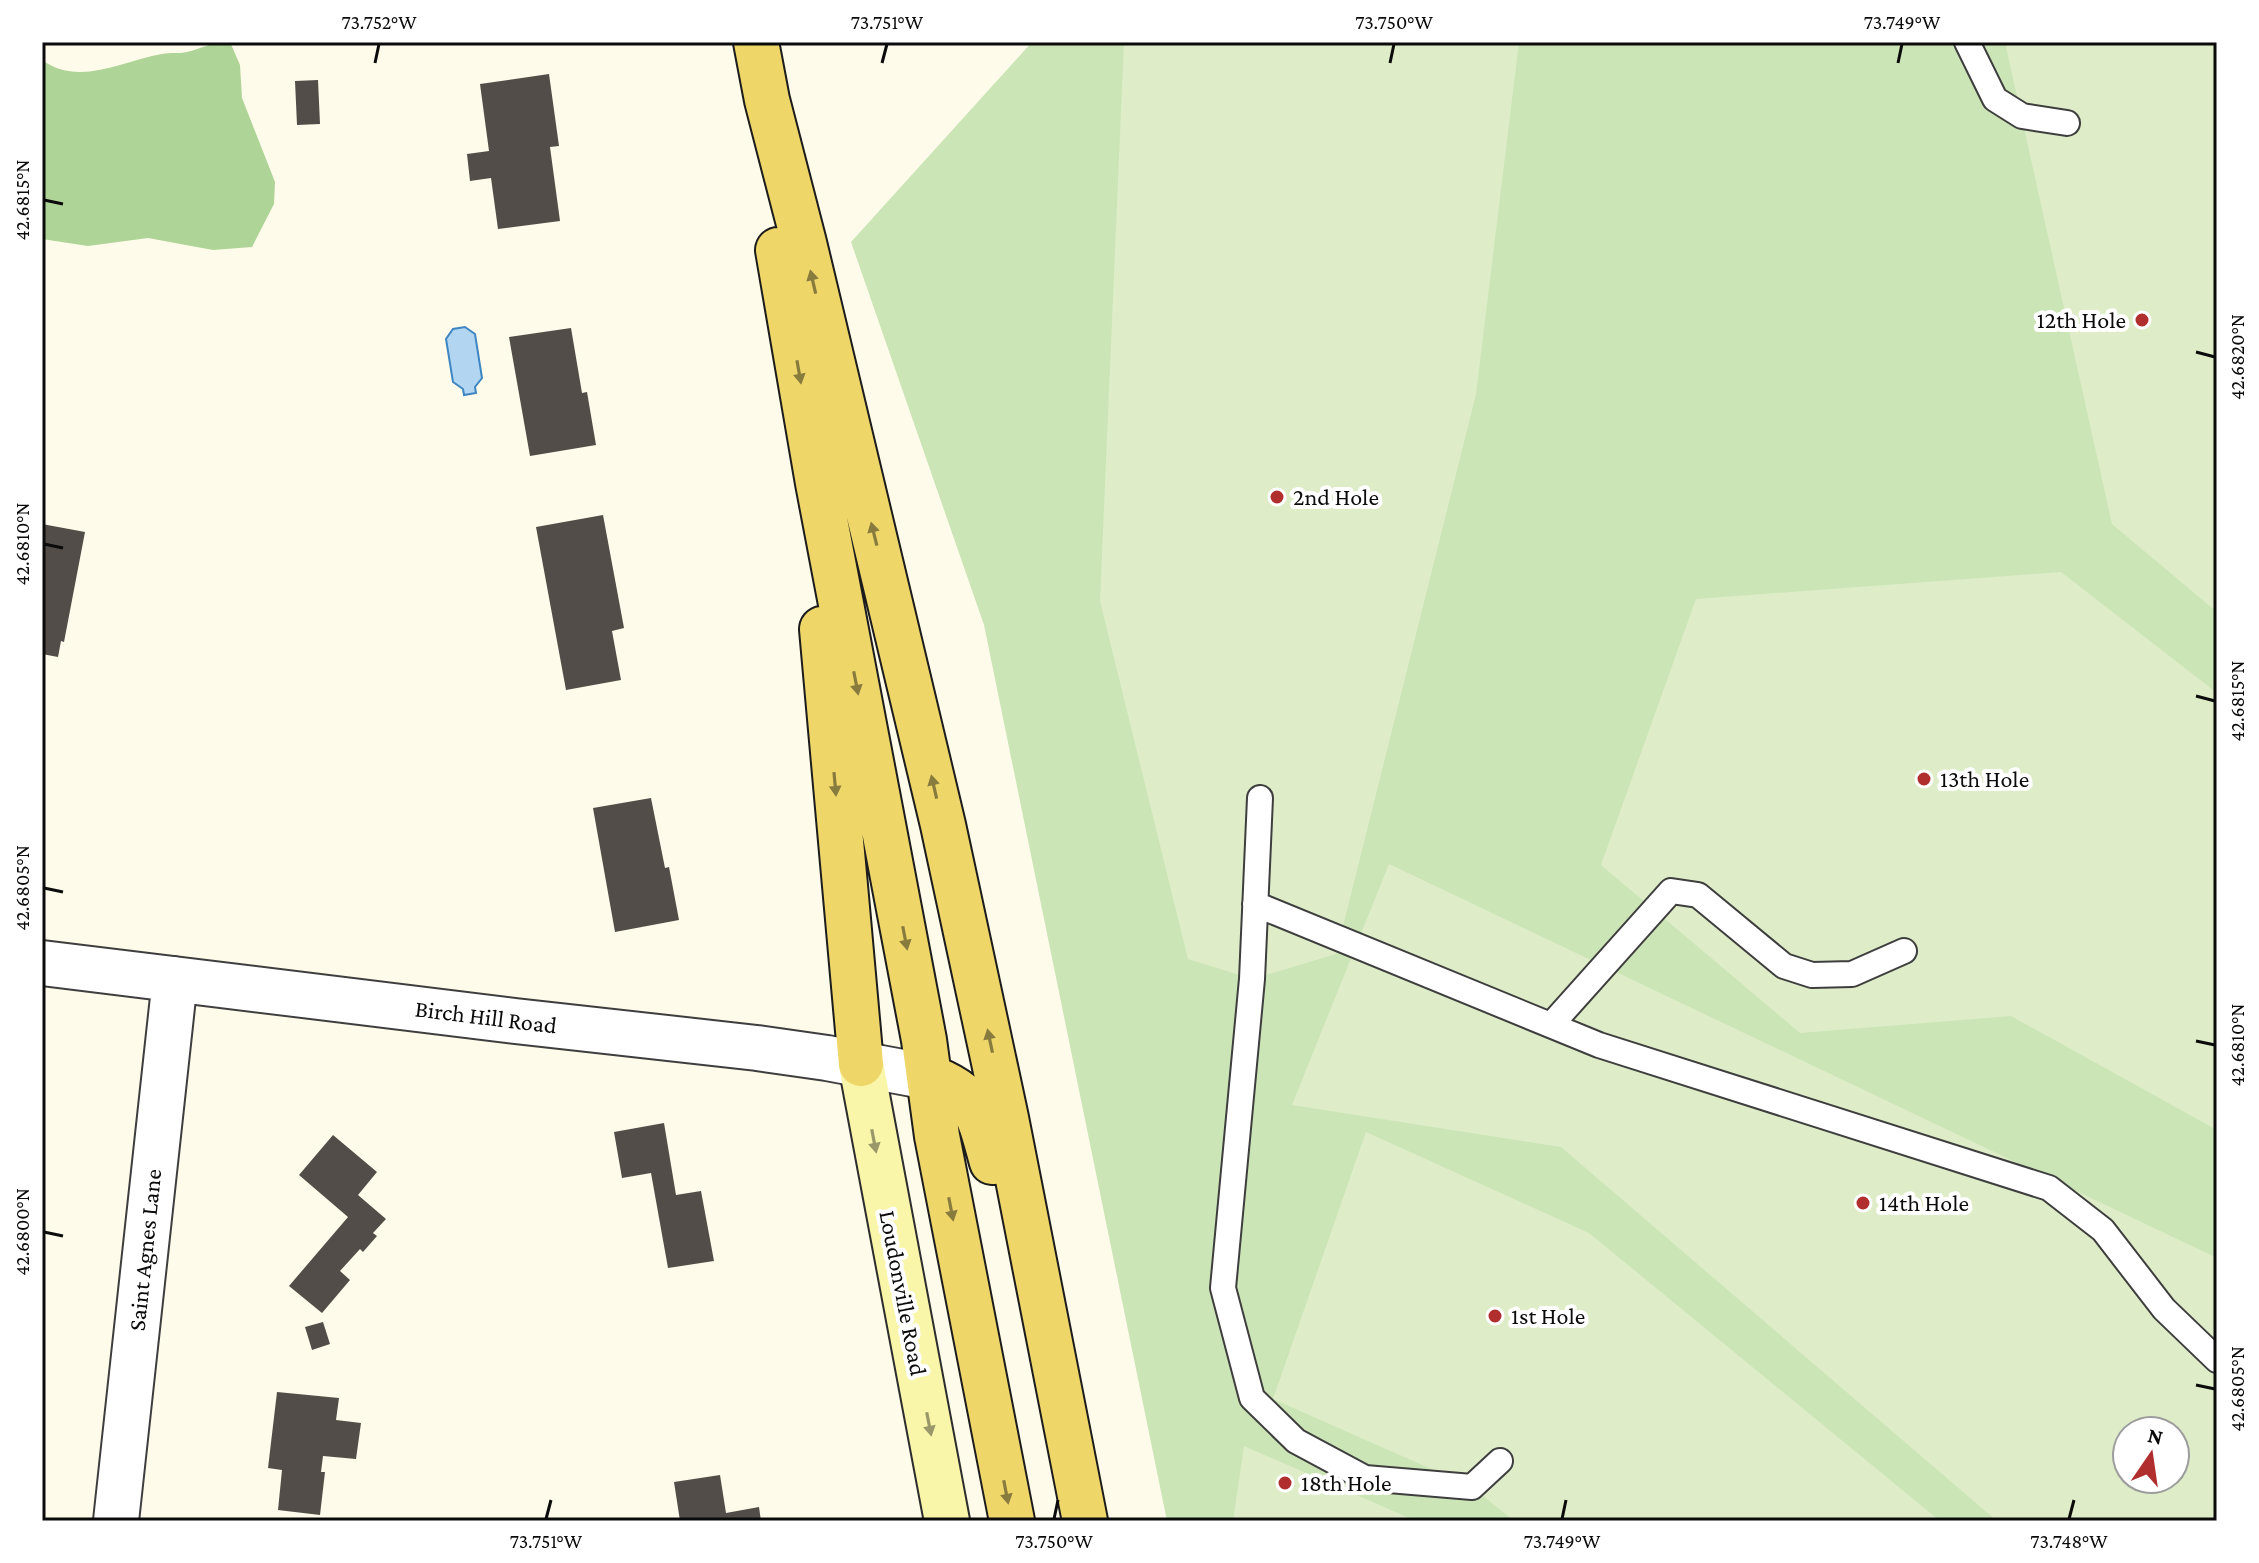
<svg xmlns="http://www.w3.org/2000/svg" width="2259" height="1563" font-family="'Crimson Pro',serif">
  <style>
    .green { fill: #cce5b7; fill-rule: evenodd }
    .forest { fill: #afd497 }
    .pitch { fill: #deedc8; fill-rule: evenodd }
    .water { fill: #b2d6f1; stroke: #3e86c3; stroke-width: 2 }
    .building { fill: #524d48 }
    .lines { fill: none; stroke-linecap: round; stroke-linejoin: round }
    .lane-casing { stroke: #3e3e3e; stroke-width: 28 }
    .street-casing { stroke: #3e3e3e; stroke-width: 48 }
    .secondary-casing { stroke: #2d2d2d; stroke-width: 48 }
    .primary-casing { stroke: #1c1c1c; stroke-width: 48 }
    .lane { stroke: #fff; stroke-width: 24 }
    .street { stroke: #fff; stroke-width: 44 }
    .secondary { stroke: #f9f5a9; stroke-width: 44 }
    .primary { stroke: #efd668; stroke-width: 44 }
    .oneway { fill: #887b3e }
    .oneway2 { fill: #9a976a }
    .ticks { fill: none; stroke: #0b0b0b; stroke-width: 3 }
    .poi-dot { fill: #b02e2d; stroke: #fff; stroke-width: 3 }
    .labels { text-anchor: middle; stroke-width: 8; stroke-linejoin: round; paint-order: stroke }
    .poi-label { font-size: 24px; fill: #0b0b0b; stroke: #fff; text-anchor: start }
    .street-label { font-size: 24px; fill: #0b0b0b; stroke: #fff }
    .neatline { fill: none; stroke: #0b0b0b; stroke-width: 3 }
    .ticks-label { font-size: 20px; text-anchor: middle; fill: #0b0b0b }
  </style>
  <rect width="100%" height="100%" fill="#fefbea"/>
  <path class="green" d="M1032,42H2217V1521H1167L984,625L851,242ZM2127,1431H2175V1479H2127Z"/>
  <path class="forest" d="M230,42L240,65L242,98L275,182L274,204L252,247L213,250L148,238L88,246L42,239V60C79,87 122,61 162,54C170,52 179,54 187,52C203,48 212,42 230,42Z"/>
  <path class="pitch" d="M1124,42H1519L1476,394L1336,954L1252,979L1188,959L1100,601Z
    M2005,42H2217V612L2112,524Z
    M2061,572L2217,693V1130L2011,1016L1800,1033L1601,865L1696,599Z
    M1389,864L2217,1258V1521H1997L1561,1147L1292,1105ZM2127,1431H2175V1479H2127Z
    M1366,1132L1589,1233L1940,1521H1514L1472,1487L1273,1399Z
    M1244,1446L1416,1521H1233Z"/>
  <path class="water" d="M465,327L475,334L482,378L475,387L476,393L464,395L463,389L453,382L446,339L453,329Z"/>
  <path class="building" d="M549,74L559,146L550,147L560,221L498,229L491,178L470,181L467,154L489,151L480,84Z
    M318,80L320,124L297,125L295,81Z
    M571,328L582,393L587,392L596,445L530,456L509,337Z
    M603,515L624,628L612,631L621,680L566,690L536,527Z
    M42,524L85,532L64,642L61,641L58,657L42,654Z
    M651,798L665,868L669,867L679,920L615,932L593,808Z
    M664,1123L676,1195L701,1191L714,1261L668,1268L651,1173L622,1178L614,1132Z
    M333,1135L377,1172L358,1195L386,1219L373,1233L377,1236L363,1252L360,1249L340,1271L350,1280L322,1313L289,1286L348,1217L299,1175Z
    M323,1322L330,1344L312,1350L305,1327Z
    M277,1392L339,1398L336,1420L361,1423L356,1459L323,1456L321,1472H325L320,1515L278,1510L282,1470L268,1468Z
    M720,1475L726,1513L759,1507L761,1521H680L674,1482Z"/>
  <g class="lines">
    <g class="lane-casing">
      <path id="lane" d="M1967,42L1995,99L2022,116L2067,123
        M1260,798L1252,979L1223,1288L1252,1398L1296,1441L1365,1478L1472,1487L1500,1461
        M1255,904L1599,1045L2049,1188L2103,1230L2164,1309L2217,1360
        M1551,1025L1671,891L1698,895L1784,966L1812,975L1852,974L1904,951"/>
    </g>
    <g class="street-casing">
      <path id="street" d="M42,963L515,1021L757,1048L827,1058L929,1077
        M116,1521L175,979"/>
    </g>
    <g class="secondary-casing">
      <path id="secondary" d="M861,1064L947,1521"/>
    </g>
    <g class="primary-casing">
      <path id="primary" d="M756,42L767,100L804,243L943,825L1006,1118L1085,1521
        M778,250L818,483L924,1040L937,1136L1012,1521
        M822,629L861,1064
        M929,1077C978,1094 979,1117 992,1162"/>
    </g>
    <use href="#lane" class="lane"/>
    <use href="#street" class="street"/>
    <use href="#secondary" class="secondary"/>
    <use href="#primary" class="primary"/>
  </g>
  <defs><path id="oneway-solid" d="M-6-.8H1V-3.2L6.5 0L1 3.2V.8H-6Z" transform="scale(2)"/></defs>
  <g class="oneway">
    <use href="#oneway-solid" transform="translate(813 282) rotate(-103)"/>
    <use href="#oneway-solid" transform="translate(799 372) rotate(80)"/>
    <use href="#oneway-solid" transform="translate(874 534) rotate(-104)"/>
    <use href="#oneway-solid" transform="translate(856 683) rotate(79)"/>
    <use href="#oneway-solid" transform="translate(835 784) rotate(85)"/>
    <use href="#oneway-solid" transform="translate(934 787) rotate(-103)"/>
    <use href="#oneway-solid" transform="translate(905 938) rotate(79)"/>
    <use href="#oneway-solid" transform="translate(990 1041) rotate(-102)"/>
    <use href="#oneway-solid" transform="translate(951 1209) rotate(79)"/>
    <use href="#oneway-solid" transform="translate(1006 1492) rotate(79)"/>
  </g>
  <g class="oneway2">
    <use href="#oneway-solid" transform="translate(874 1141) rotate(79)"/>
    <use href="#oneway-solid" transform="translate(929 1424) rotate(79)"/>
  </g>
  <path class="ticks" d="M375,63L379,44M882,63L887,44M1390,63L1394,44M1898,63L1902,44M44,200L63,204M2196,352L2215,357M44,544L63,548M2196,696L2215,701M44,888L63,892M2196,1041L2215,1045M44,1232L63,1236M2196,1385L2215,1389M546,1519L551,1500M1054,1519L1058,1500M1562,1519L1566,1500M2069,1519L2074,1500"/>
  <g class="poi-dot">
    <circle cx="2142" cy="320" r="8"/>
    <circle cx="1277" cy="497" r="8"/>
    <circle cx="1924" cy="779" r="8"/>
    <circle cx="1863" cy="1203" r="8"/>
    <circle cx="1495" cy="1316" r="8"/>
    <circle cx="1285" cy="1483" r="8"/>
  </g>
  <g class="labels">
    <g class="poi-label">
      <text x="2126" y="328" text-anchor="end">12th Hole</text>
      <text x="1293" y="505">2nd Hole</text>
      <text x="1940" y="787">13th Hole</text>
      <text x="1879" y="1211">14th Hole</text>
      <text x="1511" y="1324">1st Hole</text>
      <text x="1301" y="1491">18th Hole</text>
    </g>
    <g class="street-label">
      <text transform="translate(486 1017) rotate(7)" y="8">Birch Hill Road</text>
      <text transform="translate(145 1250) rotate(-84)" y="8">Saint Agnes Lane</text>
      <text transform="translate(903 1293) rotate(79)" y="8">Loudonville Road</text>
    </g>
  </g>
  <rect width="2259" height="1563" fill="none" stroke="#ffffff" stroke-width="88"/>
  <g transform="translate(2151 1455) rotate(13)"><circle r="38" fill="#ffffff" stroke="#9d9d9d" stroke-width="2"/>
  <path d="M0-6L14 30L0 20L-14 30Z" fill="#b02e2d"/>
  <text y="-12" font-size="22" font-weight="bold" text-anchor="middle" fill="#0b0b0b">N</text>
  </g>
  <rect x="44" y="44" width="2171" height="1475" class="neatline"/>
  <g class="ticks-label">
    <text x="379" y="29">73.752°W</text>
    <text x="887" y="29">73.751°W</text>
    <text x="1394" y="29">73.750°W</text>
    <text x="1902" y="29">73.749°W</text>
    <text transform="translate(22 200) rotate(-90)" y="7">42.6815°N</text>
    <text transform="translate(2237 357) rotate(-90)" y="7">42.6820°N</text>
    <text transform="translate(22 544) rotate(-90)" y="7">42.6810°N</text>
    <text transform="translate(2237 701) rotate(-90)" y="7">42.6815°N</text>
    <text transform="translate(22 888) rotate(-90)" y="7">42.6805°N</text>
    <text transform="translate(2237 1045) rotate(-90)" y="7">42.6810°N</text>
    <text transform="translate(22 1232) rotate(-90)" y="7">42.6800°N</text>
    <text transform="translate(2237 1389) rotate(-90)" y="7">42.6805°N</text>
    <text x="546" y="1548">73.751°W</text>
    <text x="1054" y="1548">73.750°W</text>
    <text x="1562" y="1548">73.749°W</text>
    <text x="2069" y="1548">73.748°W</text>
  </g>
</svg>
